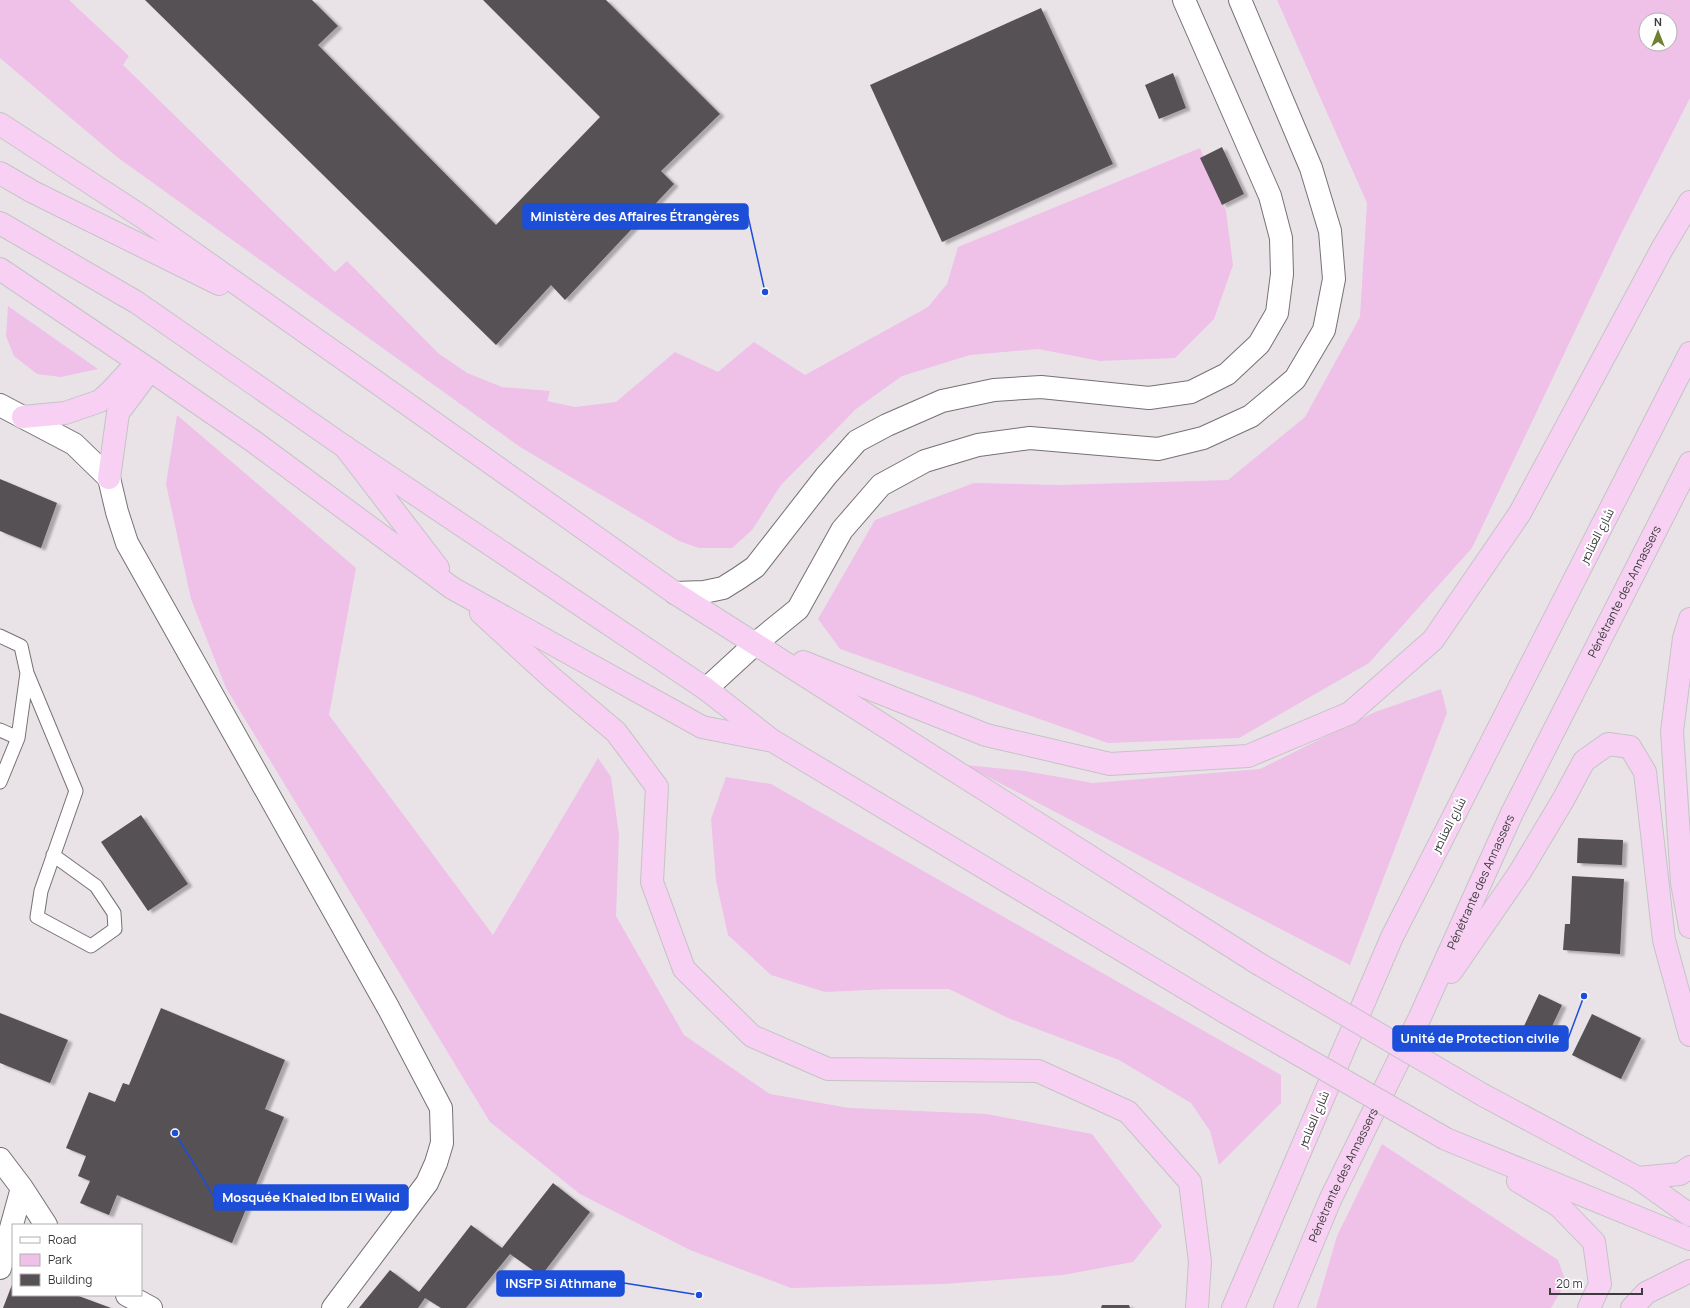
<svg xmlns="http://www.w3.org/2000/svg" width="1690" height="1308" font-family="Manrope,Cairo,sans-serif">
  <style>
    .green { fill: #efc0e8; fill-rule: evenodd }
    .building { fill: #565155; filter: url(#shadow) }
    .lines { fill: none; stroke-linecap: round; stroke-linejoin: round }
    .service-casing { stroke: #767175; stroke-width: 15 }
    .minor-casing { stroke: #767175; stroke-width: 24 }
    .tertiary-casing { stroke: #767175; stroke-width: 24 }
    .trunk-casing { stroke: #c4c4c4; stroke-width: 24 }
    .service { stroke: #fff; stroke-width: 13 }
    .minor { stroke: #fff; stroke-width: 22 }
    .tertiary { stroke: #fff; stroke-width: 22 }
    .trunk { stroke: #f8d0f3; stroke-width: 22 }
    .trunk-bridge-casing { stroke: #c4c4c4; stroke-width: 24; stroke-linecap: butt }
    .trunk-bridge { stroke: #f8d0f3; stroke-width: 22 }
    .labels { text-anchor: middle; stroke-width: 4; stroke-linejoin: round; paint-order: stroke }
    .street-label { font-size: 12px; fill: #3c3a3c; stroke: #fff }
    .leader { fill: none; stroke: #1d4ed8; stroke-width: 1.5 }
    .callout-dot { fill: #1d4ed8; stroke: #fff; stroke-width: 1.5 }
    .callout { fill: #1d4ed8; stroke: #1d4ed8; stroke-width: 1.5 }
    .callout-label { font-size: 13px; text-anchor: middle; font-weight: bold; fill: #fff }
  </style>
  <defs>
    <filter id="shadow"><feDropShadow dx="4.5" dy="2.5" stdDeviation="1" flood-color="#0004"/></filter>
  </defs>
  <rect width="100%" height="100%" fill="#e9e3e8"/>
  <path class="green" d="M0,0H69L129,56L123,65L335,272L347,261L438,353L467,373L502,387L550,391L547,401L575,407L616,402L675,352L718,372L754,342L805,375L928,307L947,284L958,247L1200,148L1226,211L1233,265L1214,319L1175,358L1100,361L1038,349L970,355L902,376L856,409L781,485L752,530L732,548H699L679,541L520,447L117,157L0,58Z
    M1277,0H1690V98L1620,236L1472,548L1369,663L1239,738L1108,743L840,649L818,619L875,520L974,483L1060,485L1228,480L1305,417L1360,317L1367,203ZM1646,20H1670V44H1646Z
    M8,306L98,369L61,377L37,374L14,356L6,336Z
    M177,415L356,568L329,715L493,935L598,758L611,777L619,835L616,916L684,1035L770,1094L849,1108L987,1114L1092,1134L1162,1226L1133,1262L1063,1275L943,1284L791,1288L690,1250L580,1194L490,1122L226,688L191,599L166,484Z
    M1441,689L1447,713L1350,965L965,765L1025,771L1093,783L1260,769L1375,712Z
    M726,777L771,784L1281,1075V1103L1219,1165L1210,1131L1191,1103L1119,1060L1008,1018L949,989H889L825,992L771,975L728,935L716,881L711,819Z
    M1382,1144L1558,1260L1566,1282L1551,1308H1316L1337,1236Z"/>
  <path class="building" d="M145,0H312L338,26L318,45L496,225L600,117L483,0H606L720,114L661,171L674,184L565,300L551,285L496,345Z
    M1041,8L1113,164L942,242L870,85Z
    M1173,73L1186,108L1159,119L1145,85Z
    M1222,147L1244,194L1222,205L1200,158Z
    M0,479L57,503L41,548L0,531Z
    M141,815L188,884L148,911L101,842Z
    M1578,838L1623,840L1622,865L1577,863Z
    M1572,876L1624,879L1620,954L1563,950L1565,924H1570Z
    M1539,994L1562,1005L1547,1037L1524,1026Z
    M161,1008L285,1060L265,1109L284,1117L232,1243L117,1195L109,1215L80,1203L90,1181L78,1176L86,1156L66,1148L89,1092L115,1102L123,1083L129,1085Z
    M0,1013L68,1040L50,1083L0,1063Z
    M1592,1014L1641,1038L1621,1079L1572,1055Z
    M553,1183L590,1212L541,1276L510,1254L466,1308H441L425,1298L418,1308H359L390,1270L419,1292L471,1225L502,1248Z
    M13,1282V1295H76L111,1308H3Z
    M1102,1305H1129L1130,1308H1101Z"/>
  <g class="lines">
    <g class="service-casing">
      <path id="service" d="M0,636L21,646L27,673L18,738L0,782
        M27,673L76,791L41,891L37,917L91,946L115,929L114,913L96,886L53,855
        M0,730L18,738"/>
    </g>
    <g class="minor-casing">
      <path id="minor" d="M0,405L74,444L109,478L117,512L127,543L389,1009L441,1108L442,1143L436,1163L427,1183L333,1308
        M0,1159L22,1188L46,1225
        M0,1268L22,1188
        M127,1295L151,1308"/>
    </g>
    <g class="tertiary-casing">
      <path id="tertiary" d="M675,593L704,592L723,588L739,578L755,567L826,476L857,441L887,425L942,401L994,390L1041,387L1149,398L1191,392L1227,374L1259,344L1277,313L1282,274L1281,238L1270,196L1184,0
        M706,689L755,644L798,609L842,530L881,485L925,461L978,445L1030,438L1158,449L1203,438L1251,416L1295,379L1324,330L1334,279L1330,231L1311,168L1240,0"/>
    </g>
    <g class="trunk-casing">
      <g id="trunk">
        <path d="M0,124L141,216L675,593L1259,964"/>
        <path d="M0,173L33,192L219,284"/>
        <path d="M0,223L136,302L345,447L706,689L770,739"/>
        <path d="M0,269L150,370L253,441L452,588L702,727L773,741L1225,1012"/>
        <path d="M23,417L65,413L100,401L112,390L138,362"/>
        <path d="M345,447L438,568"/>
        <path d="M109,478L118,413L150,370"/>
        <path d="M481,613L552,678L616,732L657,787L652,882L684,969L752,1036L828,1069L1038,1071L1128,1112L1190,1182L1200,1262L1197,1308"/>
        <path d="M1690,619L1684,638L1672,731L1682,883L1690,927"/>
        <path d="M803,662L986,735L1110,764L1248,756L1350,713L1433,640L1520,513L1662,249L1690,202"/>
        <path d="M1451,972L1520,872L1563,800L1584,761L1608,744L1630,747L1645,772L1664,940L1690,1035"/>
        <path d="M1483,1095L1638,1178L1690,1215"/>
        <path d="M1446,1139L1690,1239"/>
        <path d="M1638,1178L1680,1174L1690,1167"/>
        <path d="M1518,1181L1559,1206L1594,1242L1600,1284L1589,1308"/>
        <path d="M1233,1308L1392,937L1690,353"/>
        <path id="s1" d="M1285,1308L1330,1200L1420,1017L1512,813L1690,463"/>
        <path d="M1632,1308L1646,1293L1690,1271"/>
      </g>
    </g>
    <use href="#service" class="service"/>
    <use href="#minor" class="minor"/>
    <use href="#tertiary" class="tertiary"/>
    <use href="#trunk" class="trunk"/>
    <g class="trunk-bridge-casing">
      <path id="trunk-bridge" d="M1259,964L1483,1095
        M1225,1012L1446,1139"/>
    </g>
    <use href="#trunk-bridge" class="trunk-bridge"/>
  </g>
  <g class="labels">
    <g class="street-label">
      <text transform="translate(1597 536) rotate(-63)" y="4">شارع العناصر</text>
      <text dy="4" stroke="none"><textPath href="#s1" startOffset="793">Pénétrante des Annassers</textPath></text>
      <text transform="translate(1449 825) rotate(-63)" y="4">شارع العناصر</text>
      <text dy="4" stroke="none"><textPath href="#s1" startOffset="469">Pénétrante des Annassers</textPath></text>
      <text transform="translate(1314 1119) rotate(-67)" y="4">شارع العناصر</text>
      <text dy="4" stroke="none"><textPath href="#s1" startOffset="145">Pénétrante des Annassers</textPath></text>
    </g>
  </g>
  <path class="leader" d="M765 292L748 216M1584 996L1568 1039M175 1133L214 1197M699 1295L624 1283"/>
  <g class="callout-dot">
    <circle cx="765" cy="292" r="4"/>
    <circle cx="1584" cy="996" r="4"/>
    <circle cx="175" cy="1133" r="4"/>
    <circle cx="699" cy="1295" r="4"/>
  </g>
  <g class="callout">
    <rect x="523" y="204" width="225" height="25" rx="4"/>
    <rect x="1393" y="1026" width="175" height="25" rx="4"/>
    <rect x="214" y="1185" width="194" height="25" rx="4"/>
    <rect x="497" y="1271" width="127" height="25" rx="4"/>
  </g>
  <g class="callout-label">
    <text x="635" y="221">Ministère des Affaires Étrangères</text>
    <text x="1480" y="1043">Unité de Protection civile</text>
    <text x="311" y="1202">Mosquée Khaled Ibn El Walid</text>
    <text x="561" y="1288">INSFP Si Athmane</text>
  </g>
  <rect x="12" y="1224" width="130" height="72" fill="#ffffff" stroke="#b1b0b1"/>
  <rect x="20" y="1237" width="20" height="6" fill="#ffffff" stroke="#b1b0b1"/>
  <text x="48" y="1244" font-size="12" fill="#3c3a3c">Road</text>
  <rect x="20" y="1254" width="20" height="12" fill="#efc0e8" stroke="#b1b0b1"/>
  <text x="48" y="1264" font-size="12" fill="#3c3a3c">Park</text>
  <rect x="20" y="1274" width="20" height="12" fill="#565155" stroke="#b1b0b1"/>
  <text x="48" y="1284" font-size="12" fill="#3c3a3c">Building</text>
  <g transform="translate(1658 32)"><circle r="19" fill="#ffffff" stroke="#b1b0b1"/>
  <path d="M0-3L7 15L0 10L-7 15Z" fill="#6f8131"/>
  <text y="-6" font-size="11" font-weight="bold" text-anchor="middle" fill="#3c3a3c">N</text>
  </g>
  <path d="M1550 1288v6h92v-6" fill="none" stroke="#3c3a3c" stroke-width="2"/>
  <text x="1556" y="1288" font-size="12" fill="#3c3a3c" stroke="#ffffff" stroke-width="3" paint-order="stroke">20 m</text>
</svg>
